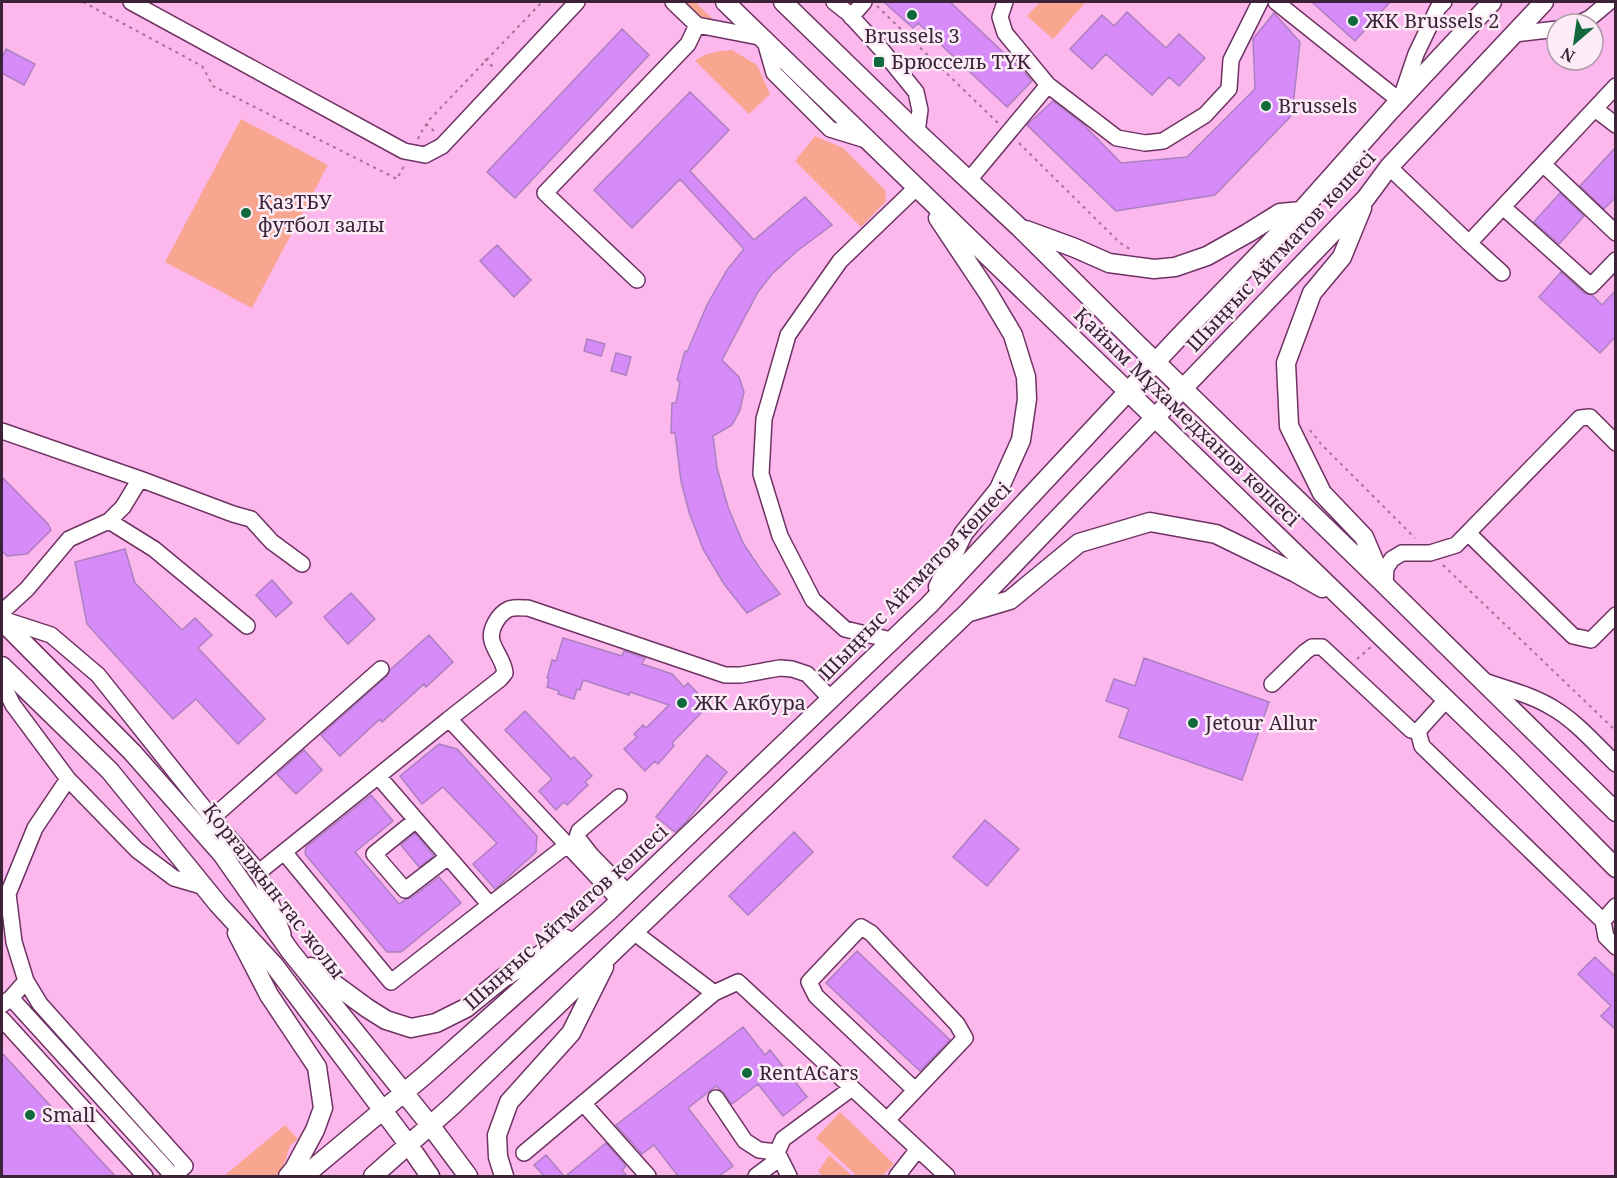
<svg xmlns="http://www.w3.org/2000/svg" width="1617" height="1178" font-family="'Noto Serif',serif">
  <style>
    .green { fill: #f9a690 }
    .building { fill: #d78bf8; stroke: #ac80c0; stroke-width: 1.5 }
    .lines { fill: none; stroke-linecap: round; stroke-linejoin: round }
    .minor-casing { stroke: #6d3262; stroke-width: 18 }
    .major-casing { stroke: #6d3262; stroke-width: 21 }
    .path { stroke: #a27197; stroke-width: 2; stroke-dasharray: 3 4.5; stroke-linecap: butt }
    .minor { stroke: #fff; stroke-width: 15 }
    .major { stroke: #fff; stroke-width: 18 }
    .poi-dot { fill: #106a3d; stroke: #fbecf7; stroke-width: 2 }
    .labels { text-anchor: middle; stroke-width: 5; stroke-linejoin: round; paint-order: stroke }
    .poi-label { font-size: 20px; fill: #3c2237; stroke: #fbecf7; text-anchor: start }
    .street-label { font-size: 20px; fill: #3c2237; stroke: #fbecf7 }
  </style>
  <rect width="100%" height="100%" fill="#fcb7ec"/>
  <path class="green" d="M685,2H695L717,23L705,21Z
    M1040,2H1086L1053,39L1027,16Z
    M732,50L757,65L770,94L749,114L695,61C706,52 719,51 732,50Z
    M241,119L328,165L252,308L165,262Z
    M815,136L843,148L885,190L886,201L861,227L795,161Z
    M840,1112L894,1164L882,1176H857L816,1138Z
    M285,1125L298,1139L290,1146L280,1176H224Z
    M829,1155L852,1176H824L818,1172Z"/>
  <path class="building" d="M884,2H950L1024,72L1032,81L1007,107L918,23L913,28Z
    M1312,2H1390L1355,41Z
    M1127,12L1166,48L1179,34L1205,58L1179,86L1169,77L1152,95L1106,54L1092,69L1070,49L1102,15L1114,26Z
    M1274,13L1300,42L1292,115L1215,195L1116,211L1027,125L1053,101L1083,124L1121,163L1187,157L1255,89L1253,39Z
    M622,29L649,55L515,198L487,172Z
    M6,49L35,64L24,85L2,73V58Z
    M690,92L729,130L690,171L754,240L805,197L832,225L797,251L772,274L758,292L722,360L739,377L744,392L740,410L732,425L713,436L717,468L728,507L743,543L761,570L780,594L747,613L724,584L703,549L689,512L681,481L675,433H671L672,403H676L680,382L677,380L685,351L687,352L707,305L727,270L744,249L680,179L632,228L594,190Z
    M1616,147V197L1604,209L1580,186Z
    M1560,193L1584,216L1559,244L1534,222Z
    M497,245L531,280L514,297L480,261Z
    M1561,272L1584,293L1592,295L1602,305L1616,290V336L1600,353L1539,297Z
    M587,339L605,344L601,356L584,351Z
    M616,353L631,357L626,375L611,371Z
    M2,477L48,524L51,530L27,554L7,556L2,551Z
    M125,549L135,583L182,630L195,618L212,635L198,648L265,719L238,744L196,699L173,719L87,624L75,562Z
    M272,580L292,603L276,617L256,595Z
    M351,593L375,619L348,644L324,617Z
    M429,635L453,662L426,687L424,684L382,722L380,719L340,756L321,735L387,676L390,670Z
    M563,638L622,656L624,651L645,658L642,664L672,674L684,687L688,683L705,701L702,704L705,709L672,743L674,746L658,764L655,761L645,771L624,749L637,737L634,734L643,725L646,728L669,705L630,692L629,695L583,680L580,690L577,689L574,699L558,694L559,691L547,687L549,679L547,678L552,660L556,661Z
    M1144,658L1269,702L1242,780L1119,737L1129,709L1106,701L1114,679L1135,686Z
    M525,711L571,759L574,757L592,776L585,782L588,785L567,805L564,802L556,810L539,791L552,779L505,730Z
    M439,744L457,749L537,836L536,852L495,889L473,864L497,843L443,787L422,804L400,776Z
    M304,750L322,770L296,794L277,774Z
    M707,755L727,772L686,822L675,832L656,817Z
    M371,795L393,821L355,852L399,904L405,900L411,898L439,877L461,903L401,952H387L305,854L306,847Z
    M985,820L1019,849L987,886L953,857Z
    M794,832L813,852L748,915L729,896Z
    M415,833L434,856L419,867L401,845Z
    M857,951L950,1040L920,1071L826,983Z
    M1595,957L1616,977V1030L1601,1016L1611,1006L1578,974Z
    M743,1027L765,1055L770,1050L807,1097L783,1116L758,1084L732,1104L724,1093L716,1086L688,1108L733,1166L719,1176H678L654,1145L642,1154L616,1125Z
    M2,1053L115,1176H2Z
    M606,1143L626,1166L622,1170L627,1176H566Z
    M546,1155L564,1176H544L534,1165Z"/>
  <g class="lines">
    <g class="minor-casing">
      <path id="minor" d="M131,2L404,151L425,155L442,146L577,2
        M673,2L697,25L764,38L774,73L830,129L869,141
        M834,2L848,13L881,49L916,92L920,110L917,132
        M1276,2L1400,101L1416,54L1438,8L1444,2
        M851,17L864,2
        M1577,24L1590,18L1609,2
        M1514,34L1557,29
        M1048,85L1117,138L1145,143L1163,141L1205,115L1229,89L1231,60L1260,2
        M1595,109L1616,125
        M1543,164L1616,233
        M1389,167L1469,243L1616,86
        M969,180L1048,85L1005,33L1000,17L1005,2
        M1503,207L1591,286L1616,260
        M1469,243L1502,273
        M637,280L545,193L688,44L697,25
        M2,431L140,479L123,507L109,521L69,539L27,589L2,612
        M140,479L233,514L251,519L272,542L302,564
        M109,521L154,549L247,626
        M1468,533L1573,636L1591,640L1616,615
        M1385,585L1386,568L1392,559L1402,553H1430L1456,545L1580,418L1590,417L1616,443
        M2,619L51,635L98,675L212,818L259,872L283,934
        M891,640L845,629L813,600L780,536L761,474L764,419L788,335L840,261L917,187
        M1484,681C1507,689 1532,695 1553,708C1577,722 1596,745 1616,764
        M2,683L13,705L68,779L137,850L174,878L205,887
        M1272,684L1305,652L1312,647H1322L1411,730L1418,731
        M1447,699L1418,731L1422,746L1603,921
        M449,719L500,679L505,673C504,661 495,652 492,641C489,630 498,614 509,609C514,607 522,608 528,608L725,675H741L780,668L792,669L807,674L831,699
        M378,776L490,905
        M619,797L579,831L577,837L591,855L628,893
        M212,818L381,669
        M416,820L374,854L405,890L448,857
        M284,852L391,982L567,845
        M259,872L449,719L620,901
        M1616,906L1603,921L1606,937L1616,947
        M635,933L714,993L738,982L947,1176
        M26,981L40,1004L185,1166L173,1176
        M11,998L173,1176
        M2,1005L11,998L26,981L14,942L8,894L35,828L68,779
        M2,1019L145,1176
        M716,1098L745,1141L759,1150L777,1152L789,1176
        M583,1103L648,1176
        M887,1120L965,1038L957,1024L871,933L861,927L809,982L816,996L915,1090
        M524,1153L714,993
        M756,1176L772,1164L783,1139L852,1088
        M897,1176L918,1149"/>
    </g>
    <g class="major-casing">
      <path id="major" d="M725,2L1511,762L1616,868
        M783,2L917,132L1020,228L1135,342L1385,585L1616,812
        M1362,208L1342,257L1312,293L1286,363L1289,426L1322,493L1364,537L1380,575
        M1026,230L1075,248L1109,263L1154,269L1175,267L1207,256L1248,233L1280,213L1301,211
        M938,587L963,534L999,489L1021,440L1027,399L1026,377L1013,335L988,293L938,218
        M970,612L1010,600L1079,543L1150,522L1216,534L1294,572L1322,588
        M2,621L132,752L222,854L290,951L430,1125L468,1176
        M2,666L110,771L218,904L274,965L408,1144L430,1176
        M237,933L269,995L317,1067L323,1108L315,1130L294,1169L288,1176
        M311,967L367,1008L386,1020L411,1028L436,1023L466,1008L503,978L566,939
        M304,1176L425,1075L608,912L929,605L1178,338L1301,211L1390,111L1492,2
        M373,1176L452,1106L968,612L1366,198L1389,167L1544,2
        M504,1176L498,1157L497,1135L509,1102L571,1033L604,967"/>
    </g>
    <path class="path" d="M83,2L202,66L213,86L397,179L404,166
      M877,6L998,123
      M890,39L900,28
      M485,59L494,68
      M426,124L435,132
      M418,139L423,129L430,119L542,2
      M1019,143L1120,243L1130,249
      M1310,430L1321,444L1415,538
      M1443,565L1616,731
      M1357,659L1371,647"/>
    <use href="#minor" class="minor"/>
    <use href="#major" class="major"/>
  </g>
  <g class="poi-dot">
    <circle cx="912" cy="15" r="6"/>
    <circle cx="1353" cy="21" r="6"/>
    <rect x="873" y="56" width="12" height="12" rx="3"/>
    <circle cx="1266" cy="106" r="6"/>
    <circle cx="246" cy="213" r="6"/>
    <circle cx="682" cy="703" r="6"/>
    <circle cx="1193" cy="723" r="6"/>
    <circle cx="747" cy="1073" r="6"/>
    <circle cx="30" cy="1115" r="6"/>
  </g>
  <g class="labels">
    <g class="poi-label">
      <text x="1365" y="28">ЖК Brussels 2</text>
      <text x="912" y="43" text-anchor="middle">Brussels 3</text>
      <text x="891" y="69">Брюссель ТҮК</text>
      <text x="1278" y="113">Brussels</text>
      <text x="258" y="209">ҚазТБУ<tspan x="258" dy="23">футбол залы</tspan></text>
      <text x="694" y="710">ЖК Акбура</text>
      <text x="1205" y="730">Jetour Allur</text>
      <text x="759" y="1080">RentACars</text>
      <text x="42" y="1122">Small</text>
    </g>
    <g class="street-label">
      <text transform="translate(1281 251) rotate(-47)" y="7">Шыңғыс Айтматов көшесі</text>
      <text transform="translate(1187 417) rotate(44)" y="7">Қайым Мұхамедханов көшесі</text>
      <text transform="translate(915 581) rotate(-46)" y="7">Шыңғыс Айтматов көшесі</text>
      <text transform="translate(274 891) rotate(52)" y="7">Қорғалжын тас жолы</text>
      <text transform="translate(566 917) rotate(-42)" y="7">Шыңғыс Айтматов көшесі</text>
    </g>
  </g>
  <rect width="1617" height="1178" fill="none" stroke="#3c2237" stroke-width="6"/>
  <g transform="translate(1575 42) rotate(209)"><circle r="28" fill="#fbecf7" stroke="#af9baa" stroke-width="1.5"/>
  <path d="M0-4.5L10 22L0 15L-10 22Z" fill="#106a3d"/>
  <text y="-9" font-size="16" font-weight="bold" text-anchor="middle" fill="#3c2237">N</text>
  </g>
</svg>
